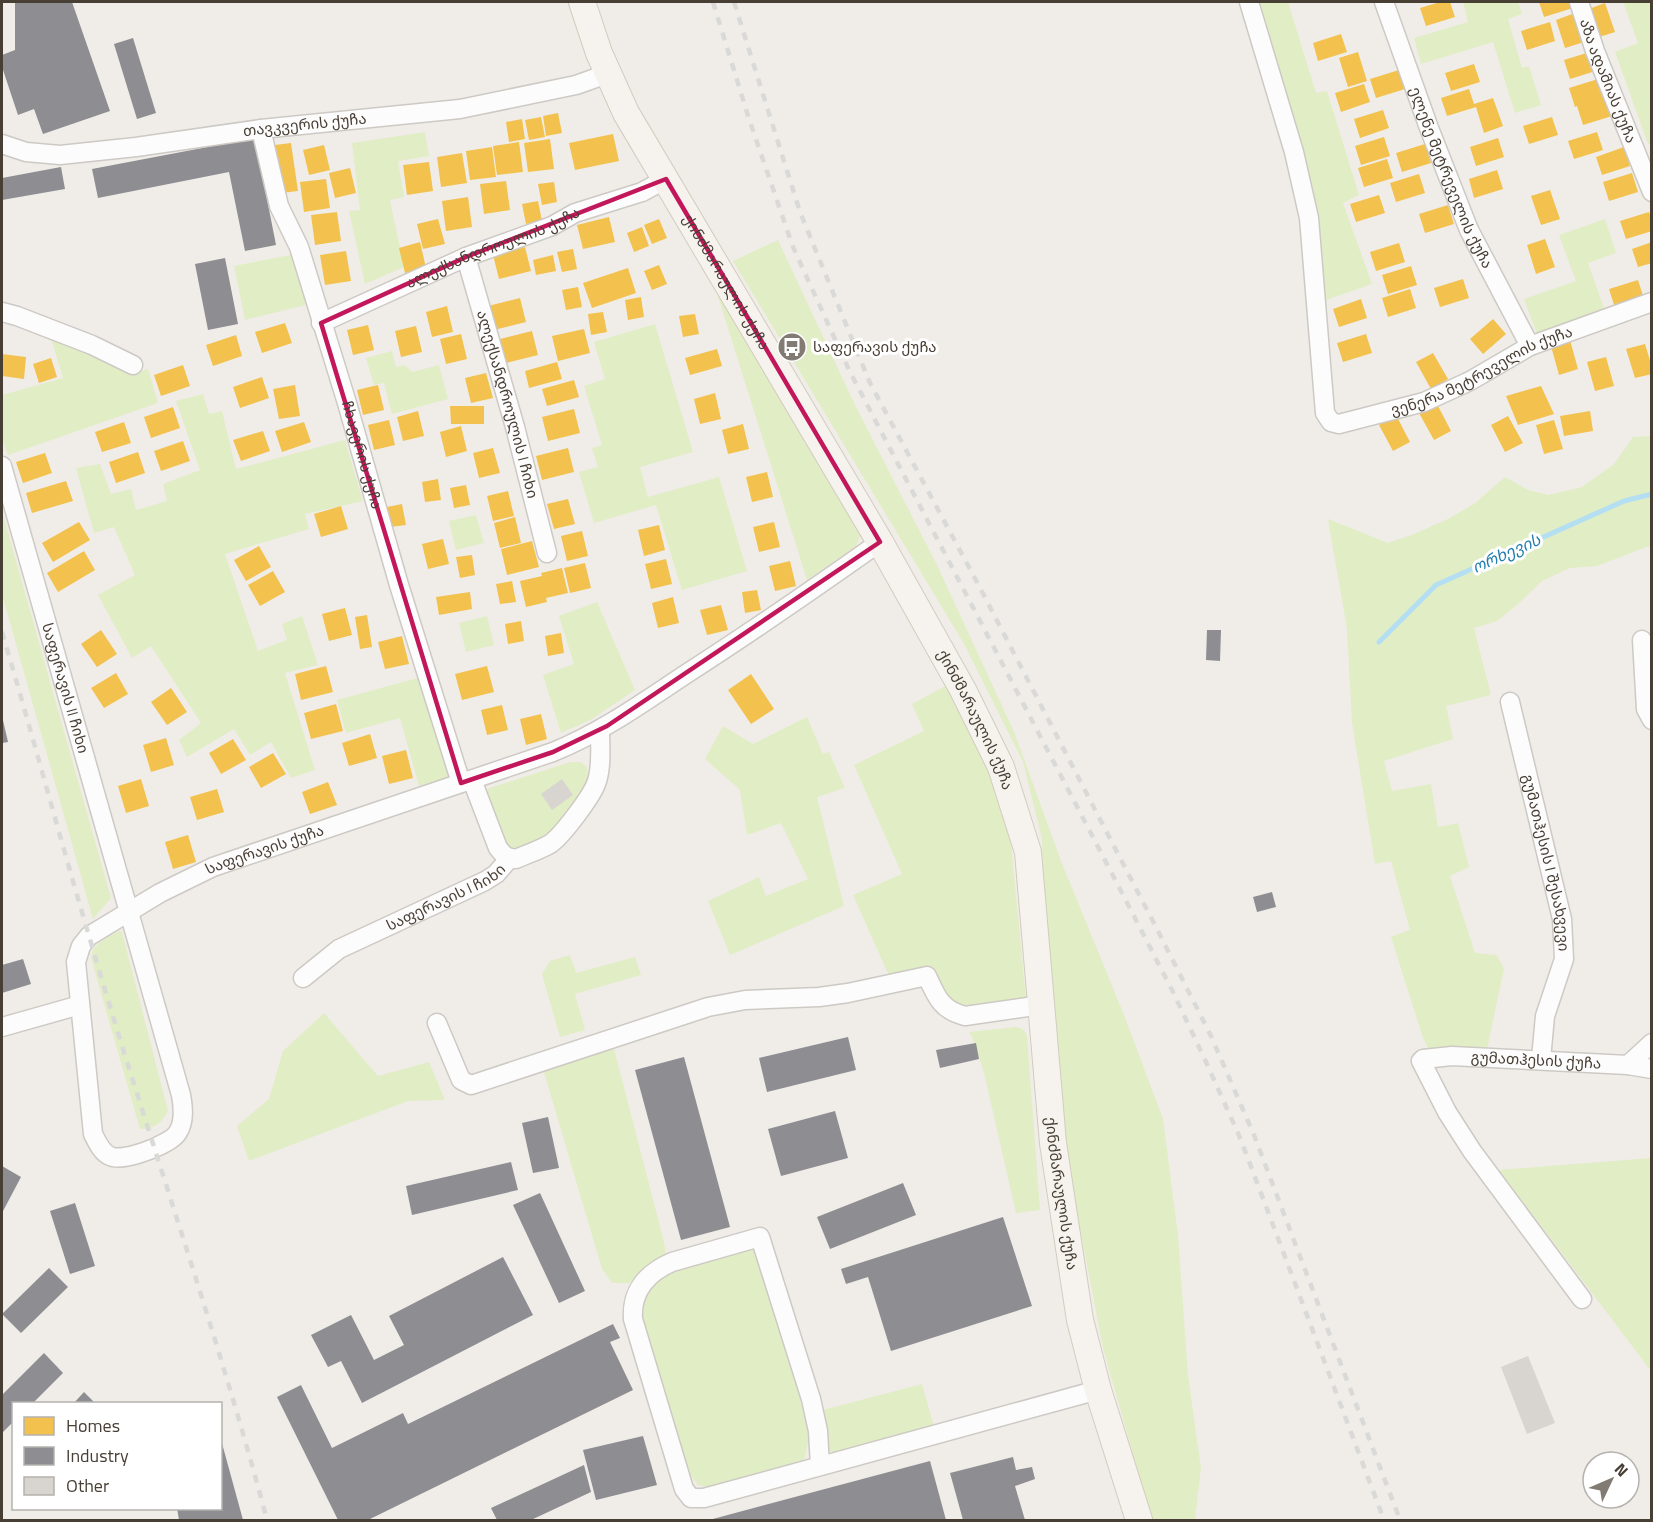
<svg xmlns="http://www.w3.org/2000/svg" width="1653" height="1522" font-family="'Titillium Web','Noto Sans Georgian',sans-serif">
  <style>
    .green { fill: #e1edc5 }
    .homes { fill: #f2c14e }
    .industry { fill: #8d8d92 }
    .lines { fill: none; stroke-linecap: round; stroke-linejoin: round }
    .stream { stroke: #b4dff3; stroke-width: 5 }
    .building { fill: #d8d4cf }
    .street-casing { stroke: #cdc9c4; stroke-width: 21 }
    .secondary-casing { stroke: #d2ccbf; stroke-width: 28 }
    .street { stroke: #fdfcfc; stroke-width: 18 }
    .secondary { stroke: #f6f3ee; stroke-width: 26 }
    .rail { stroke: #d9d9d8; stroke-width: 4.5; stroke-dasharray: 8 8; stroke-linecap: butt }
    .marked { fill: none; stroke: #c2185b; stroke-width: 4.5; stroke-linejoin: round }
    .labels { text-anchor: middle; stroke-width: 6; stroke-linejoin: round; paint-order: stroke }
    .street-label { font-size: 15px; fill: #473e34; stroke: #fff }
    .poi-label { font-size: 15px; fill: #473e34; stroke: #fff; text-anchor: start }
    .water-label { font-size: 16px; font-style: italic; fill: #1f7cae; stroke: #fff }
  </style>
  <rect width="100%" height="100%" fill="#f0ede8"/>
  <path class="green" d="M1258,2H1288L1316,93L1327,91L1359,195L1343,203L1372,284L1323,301Z
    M1463,2H1518L1522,14L1508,19L1522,68L1529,66L1541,105L1515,113L1493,42L1421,64L1414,38L1468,22Z
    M1623,2H1651L1652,143L1648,144L1615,52L1638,43Z
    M425,132L429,156L398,161L404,197L390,200L404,267L365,284L349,211L360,210L352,143Z
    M1605,219L1616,253L1588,263L1605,311L1537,334L1524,299L1576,281L1559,235Z
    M778,240L855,405L937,565L1015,734L1061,861L1124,1015L1163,1119L1178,1235L1188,1375L1201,1468L1195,1520H1155L1151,1518L1103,1348L1066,1155L1044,913L1042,839L1023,762L963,642L733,261Z
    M295,254L310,304L245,320L234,266Z
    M716,290L855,524L860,536L856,546L807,580Z
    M655,324L693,452L640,467L648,497L719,477L747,571L682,590L656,505L594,523L579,472L598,467L592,448L602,445L584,386L605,379L594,342Z
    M50,335L126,370L141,371L148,369L158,403L8,455L2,437V395L63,378Z
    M392,351L396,367L405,365L412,372L439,365L448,399L392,414L384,383L374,385L366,358Z
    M203,394L209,414L222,411L236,469L345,440L363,501L305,514L309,529L225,554L258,651L287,640L282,624L302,616L318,665L285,673L315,770L291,778L271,742L250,755L234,729L187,757L179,740L201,723L151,646L132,658L98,595L135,575L114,527L94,533L76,468L100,464L111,494L131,489L136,510L167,501L163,484L200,470L176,401Z
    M1651,436V546L1644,548L1597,566L1570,568L1542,581L1517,605L1497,621L1474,628L1491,695L1446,706L1453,739L1384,761L1392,791L1431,784L1438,827L1458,823L1469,867L1450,876L1475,953L1497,955L1504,969L1487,1049L1429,1050L1423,1038L1391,937L1410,930L1391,861L1375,864L1352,723L1347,629L1328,519L1388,543L1414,534L1448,519L1474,504L1505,477L1528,490L1548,495L1582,487L1614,464L1633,437Z
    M2,511L111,898L93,919L2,594Z
    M476,515L484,543L456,550L449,521Z
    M597,602L635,690L592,719L561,733L543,675L574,664L559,616Z
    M487,616L494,645L466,652L459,623Z
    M421,677L449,777L419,786L400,718L346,733L337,700Z
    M949,684L989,771L1004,814L1011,844L1026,999C1001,1003 961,1017 945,992C941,986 939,977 936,970L890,978L853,895L902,874L854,765L924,731L912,704Z
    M807,717L823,754L829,752L845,788L817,797L844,906L730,955L708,901L759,877L766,896L808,879L781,823L747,835L740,790L705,759L723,726L753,744Z
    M570,762H581L587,767L588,777L585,789L552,835L521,853L506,849L484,790Z
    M119,931L122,932L168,1111C163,1122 153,1130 140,1129L91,958C92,943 107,938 119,931Z
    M570,955L576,973L635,957L641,975L575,994L585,1030L560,1037L542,974L550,961Z
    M324,1013L378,1076L429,1062L445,1100L408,1101L249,1161L237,1126L269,1099L283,1051Z
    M1016,1027C1022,1028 1025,1030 1027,1036L1040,1210L1016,1213L984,1073C979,1059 977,1045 969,1032Z
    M613,1045L664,1242L666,1256L637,1279L629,1283H612L602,1269L543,1069Z
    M1651,1158H1652L1651,1371L1499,1170Z
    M756,1245L791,1363L804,1415L809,1437L804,1461L797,1465L713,1488L698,1485L690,1474L682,1461L639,1318L642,1300L662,1273Z
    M922,1384L935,1430L836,1455L828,1449L819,1411Z"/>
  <path class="homes" d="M1440,2H1450L1455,17L1426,26L1420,8Z
    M1539,2H1571L1573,8L1544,17Z
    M1605,3L1615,32L1596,38L1586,10Z
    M1575,13L1584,42L1565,48L1556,20Z
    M1550,22L1555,41L1527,50L1521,31Z
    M1341,34L1347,52L1318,61L1313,43Z
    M1593,51L1599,70L1570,79L1564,60Z
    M1358,52L1367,81L1348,87L1339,58Z
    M1474,64L1480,82L1451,91L1445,73Z
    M1399,70L1405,89L1376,98L1370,79Z
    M1598,79L1604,98L1606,97L1612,116L1583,125L1577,106L1575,107L1569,88Z
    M1364,84L1370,102L1341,112L1335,93Z
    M1469,89L1474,104L1493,98L1503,126L1484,133L1476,107L1447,116L1441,98Z
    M1383,110L1389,128L1360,138L1354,119Z
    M558,113L562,133L546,136L543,116Z
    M541,117L545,137L529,140L525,120Z
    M1552,117L1558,135L1529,144L1523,126Z
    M522,119L525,139L509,142L506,122Z
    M1597,132L1603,150L1574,159L1568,141Z
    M613,134L619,161L575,170L569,143Z
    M1384,137L1390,156L1361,165L1355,146Z
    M1498,138L1504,157L1476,166L1470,147Z
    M550,139L554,169L528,172L524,143Z
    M519,142L523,172L497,175L493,146Z
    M291,143L298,191L281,193L275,145Z
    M1425,144L1431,163L1402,172L1396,153Z
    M324,145L330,170L309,175L303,150Z
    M492,147L496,177L470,180L466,151Z
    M1624,147L1630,166L1602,175L1596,157Z
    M462,153L467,183L441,187L437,157Z
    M1387,159L1393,178L1364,187L1358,168Z
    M429,162L433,191L407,195L403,165Z
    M350,168L356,193L335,198L329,173Z
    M1497,170L1503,189L1474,198L1469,179Z
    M1632,173L1638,192L1609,201L1603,182Z
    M1419,174L1425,193L1396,202L1390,183Z
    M326,179L330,208L304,212L300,182Z
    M506,181L510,210L484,214L480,184Z
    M554,182L557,202L542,205L538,184Z
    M1550,190L1560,219L1541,225L1531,196Z
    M1379,195L1385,213L1356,222L1350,204Z
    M468,197L472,227L446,231L442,201Z
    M538,201L542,221L526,224L522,204Z
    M1448,205L1454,224L1425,233L1419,214Z
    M337,212L341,241L315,245L311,215Z
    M1649,212L1652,220V231L1626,239L1620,221Z
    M609,217L615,242L583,249L577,225Z
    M438,219L445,244L423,249L417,224Z
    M659,219L667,238L652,244L644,225Z
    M642,227L649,246L634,252L627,233Z
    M1545,239L1555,267L1536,274L1527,245Z
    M420,242L426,268L405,273L399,248Z
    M1652,242V263L1638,267L1632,249Z
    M1399,243L1405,262L1376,271L1370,252Z
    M525,247L531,271L499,279L493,255Z
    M573,249L577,269L562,272L557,252Z
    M346,251L351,281L325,285L320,255Z
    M553,255L556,271L536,275L533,260Z
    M659,265L667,284L652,290L644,271Z
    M1411,266L1417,285L1388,294L1382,275Z
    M628,268L636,293L592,308L583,283Z
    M1463,279L1469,298L1440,307L1434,288Z
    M1638,280L1644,299L1615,308L1609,289Z
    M578,287L582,307L566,310L562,290Z
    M1410,289L1416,308L1388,317L1382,298Z
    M641,297L644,317L628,320L625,300Z
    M520,298L526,322L494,330L488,306Z
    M1361,299L1367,318L1339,327L1333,309Z
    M447,306L453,332L432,337L426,312Z
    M603,312L607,332L591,335L588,314Z
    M695,314L699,334L683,337L679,316Z
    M1493,319L1506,334L1483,354L1470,339Z
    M285,323L292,343L262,353L255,332Z
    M368,325L374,350L353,355L347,330Z
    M416,326L422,352L401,357L395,331Z
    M584,329L590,353L558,361L552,336Z
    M532,331L538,355L506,363L500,339Z
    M461,334L467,359L446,364L440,339Z
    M1366,334L1372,353L1343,362L1337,343Z
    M236,335L242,356L213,366L206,345Z
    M1570,340L1578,369L1559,375L1551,346Z
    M1645,344L1652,367V374L1635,378L1626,349Z
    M717,349L722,366L690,375L685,358Z
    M1433,353L1448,379L1431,389L1416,362Z
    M2,354L26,357L24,379L2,376Z
    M1606,357L1614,386L1595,391L1587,362Z
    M51,358L57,377L39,383L33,364Z
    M557,362L562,379L529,388L525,371Z
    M183,365L190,386L161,396L154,375Z
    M486,373L493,398L471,403L465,378Z
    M262,377L269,398L240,408L233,387Z
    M574,380L579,397L547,406L542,389Z
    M295,385L300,416L279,419L273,389Z
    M378,385L384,410L363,415L357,390Z
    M1541,386L1554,414L1518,425L1506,396Z
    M715,393L721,419L700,424L694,399Z
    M1437,404L1451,431L1434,440L1419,413Z
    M450,406H484V424H451Z
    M173,407L180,428L151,438L144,417Z
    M574,409L580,433L548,441L542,417Z
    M418,411L424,436L403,441L397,417Z
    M1590,411L1593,431L1564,436L1560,416Z
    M1396,415L1410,442L1393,451L1379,425Z
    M1508,416L1523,443L1505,452L1491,425Z
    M389,420L395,445L374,450L368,425Z
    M1554,420L1563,449L1544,454L1536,425Z
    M124,422L131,443L102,452L95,432Z
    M304,422L311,442L282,452L275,431Z
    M743,424L749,449L728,454L722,430Z
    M461,426L467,451L446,457L440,432Z
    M263,431L270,451L241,461L233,440Z
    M183,441L190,461L161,471L154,451Z
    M493,448L500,473L479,478L473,453Z
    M568,448L574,472L542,480L536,456Z
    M138,452L145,473L116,483L109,462Z
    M45,453L52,473L23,483L16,462Z
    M767,472L773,497L752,502L746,477Z
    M438,479L441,500L425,502L422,482Z
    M66,481L73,501L32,513L26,493Z
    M466,485L470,505L454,508L450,488Z
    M508,491L514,516L493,521L487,496Z
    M568,499L575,524L554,529L547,504Z
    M402,504L406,525L390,527L387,507Z
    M341,506L348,529L321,537L314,514Z
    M515,517L521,543L500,548L494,523Z
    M79,522L90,540L53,562L42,543Z
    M774,522L780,547L759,552L753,527Z
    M659,525L665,550L644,556L638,530Z
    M582,531L588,556L567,561L561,536Z
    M443,539L449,564L428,569L422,544Z
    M532,541L539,567L507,575L501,549Z
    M259,546L271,567L246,581L234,560Z
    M84,551L95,570L58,592L47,573Z
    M472,555L475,575L460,578L456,557Z
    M666,559L672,584L651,589L645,564Z
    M790,561L796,586L775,591L769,566Z
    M585,563L591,588L570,593L564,568Z
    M562,568L568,593L546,598L547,602L526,607L520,581L542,576L541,573Z
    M273,571L285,592L260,606L248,585Z
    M512,581L516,602L500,604L496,584Z
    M757,590L761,610L745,613L742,592Z
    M470,592L472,609L439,615L436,597Z
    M673,597L679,623L658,628L652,603Z
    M721,605L728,630L707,635L700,610Z
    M345,608L352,635L329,641L322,614Z
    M367,615L372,647L360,649L355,617Z
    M521,621L524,641L508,644L505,624Z
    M101,630L117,654L97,667L81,644Z
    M561,633L564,653L548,656L545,636Z
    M402,636L409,664L385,669L378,642Z
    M326,666L333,692L301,700L295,674Z
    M487,666L494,692L462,700L455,674Z
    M116,673L128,694L104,708L91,688Z
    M751,674L774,709L751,724L728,690Z
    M171,688L187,712L167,725L151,702Z
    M336,704L343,731L311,739L304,713Z
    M502,705L508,730L487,735L481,710Z
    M541,714L547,739L526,745L520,719Z
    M370,734L377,758L349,766L342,743Z
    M166,738L174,765L151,772L143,745Z
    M233,739L246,760L221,774L209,753Z
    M406,750L413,778L389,784L382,756Z
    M273,753L286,774L261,788L249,767Z
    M141,779L149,806L126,813L118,786Z
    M328,782L337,805L310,814L302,792Z
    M217,789L224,812L197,820L190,797Z
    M188,835L196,862L173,869L165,842Z"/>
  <path class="industry" d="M15,2H72L110,111L43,134L34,109L18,115L2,67V55L15,50Z
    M133,38L156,113L137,119L114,44Z
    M255,138L276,245L245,251L229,172L98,198L92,169Z
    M61,167L65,189L2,200V178Z
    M225,258L238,324L208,330L195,264Z
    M1207,630H1221L1220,661L1206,660Z
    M2,716L8,742L2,743Z
    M1272,892L1276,907L1257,912L1253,897Z
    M23,959L31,984L2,993V965Z
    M848,1037L856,1070L767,1092L759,1058Z
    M976,1043L979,1059L940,1068L936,1050Z
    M684,1057L730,1227L681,1240L635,1070Z
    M835,1111L848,1158L781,1176L768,1129Z
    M548,1117L559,1168L533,1173L522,1123Z
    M511,1162L518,1190L412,1215L406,1186Z
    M2,1166L21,1177L2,1213Z
    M903,1183L916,1215L830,1249L817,1217Z
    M540,1193L585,1291L559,1303L513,1205Z
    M75,1203L95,1266L70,1274L50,1211Z
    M1003,1217L1032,1306L891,1351L868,1277L846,1284L841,1269Z
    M503,1257L533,1315L362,1403L341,1361L328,1367L311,1335L351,1315L374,1360L404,1345L389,1316Z
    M49,1268L68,1287L21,1333L2,1314Z
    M613,1324L620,1338L610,1342L633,1390L368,1520H338L277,1397L301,1385L332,1448L403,1413L408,1424Z
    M44,1353L63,1373L32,1404H14V1421L2,1433V1395Z
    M84,1392L96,1404H73Z
    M220,1436L243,1520H179L177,1508H220Z
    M643,1436L657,1485L596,1500L583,1450Z
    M1013,1457L1016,1470L1032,1467L1035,1479L1015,1486L1025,1520H963L950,1473Z
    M930,1461L946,1520H709Z
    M584,1465L591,1492L531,1520H497L491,1508Z"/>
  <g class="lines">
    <path class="stream" d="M1379,642L1436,585L1624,501L1652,494"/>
  </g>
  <path class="building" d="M562,779L573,795L552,810L541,794Z
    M1528,1356L1555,1423L1527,1434L1501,1367Z"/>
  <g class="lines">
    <g class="street-casing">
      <g id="street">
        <path id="s1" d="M1249,2L1294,152L1309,218L1325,413L1331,422L1339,424L1424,402L1470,381L1530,346L1652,302"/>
        <path id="s2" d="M1384,2L1429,128L1469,230L1530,346"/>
        <path id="s3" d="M1579,2L1595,51L1652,192"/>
        <path id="s4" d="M261,129L279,206L299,247L347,403L399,585L461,783"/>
        <path id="s5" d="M2,144L26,152L60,155L136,147L261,129L460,109L576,85L607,74"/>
        <path id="s6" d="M466,257L515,427L547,553"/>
        <path d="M2,312L17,316L92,345L133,365"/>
        <path id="s7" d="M321,323L466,257L552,226L575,213L642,192L666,179"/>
        <path id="s8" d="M2,466L181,1095C183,1106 185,1121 178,1132C172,1144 122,1163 110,1156C102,1153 97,1142 93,1134L76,962L81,946L89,936L160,893L213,867L553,752C600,733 641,704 683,676C750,633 815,588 880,542"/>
        <path d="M1642,640L1646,709L1652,720"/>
        <path id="s9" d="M1510,702L1562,919L1564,959L1545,1016L1541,1059"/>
        <path d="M472,780L498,848L504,855L510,858"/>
        <path d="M510,858L516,859C527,854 540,850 550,844C562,836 593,795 597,781C602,765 600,746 600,730"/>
        <path id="s10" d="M303,978L339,949L485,881L496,874L510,858"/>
        <path d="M437,1023L461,1080L471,1085L708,1007L745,1000L819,997L848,993L927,976C936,996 941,1010 965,1016L1042,1005"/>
        <path d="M2,1027L80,1005"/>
        <path d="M1628,1065L1652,1043"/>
        <path id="s11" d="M1582,1299L1472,1151L1447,1112L1421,1061L1423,1059L1452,1056L1628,1065L1652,1069"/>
        <path d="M820,1466L818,1431L811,1399L760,1237L672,1262C647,1273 631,1291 633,1319L684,1489L691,1498H704L1098,1390"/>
      </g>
    </g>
    <g class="secondary-casing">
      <g id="secondary">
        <path id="s12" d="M582,2L599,53L626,113L880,542L963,690L1001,767L1028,852L1053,1143L1080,1320L1098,1390L1139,1520"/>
      </g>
    </g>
    <use href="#street" class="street"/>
    <use href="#secondary" class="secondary"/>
    <path class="rail" d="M713,2L749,119L793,247L850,372L1120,889L1172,990L1206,1062L1241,1140L1384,1520
      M734,2L800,212L870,383L978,584L1159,933L1211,1036L1254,1135L1400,1520
      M2,632C32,733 59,835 89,936C146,1132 215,1324 267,1520"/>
  </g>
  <path class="marked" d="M666,179L880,542L607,726L553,752L461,783L321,323L466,257Z"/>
  <defs>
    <g id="bus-disc" transform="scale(1.5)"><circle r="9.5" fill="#827b73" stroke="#fff"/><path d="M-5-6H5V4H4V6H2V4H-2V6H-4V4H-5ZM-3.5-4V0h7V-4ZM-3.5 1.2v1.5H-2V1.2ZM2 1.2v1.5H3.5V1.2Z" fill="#fff"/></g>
  </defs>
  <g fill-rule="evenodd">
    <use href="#bus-disc" x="792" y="347"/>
  </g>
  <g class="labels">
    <g class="street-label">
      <text dy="5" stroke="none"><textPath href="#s3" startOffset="84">აზა ადამიას ქუჩა</textPath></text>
      <text dy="5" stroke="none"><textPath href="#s5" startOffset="306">თავკვერის ქუჩა</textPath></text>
      <text dy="5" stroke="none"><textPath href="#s2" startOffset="188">ელენე მეტრეველის ქუჩა</textPath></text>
      <text dy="5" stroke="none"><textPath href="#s7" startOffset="188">ალექსანდროულის ქუჩა</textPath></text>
      <text dy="5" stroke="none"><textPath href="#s12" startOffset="316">ქინძმარაულის ქუჩა</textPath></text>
      <text dy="5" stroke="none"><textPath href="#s1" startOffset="592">ვენერა მეტრეველის ქუჩა</textPath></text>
      <text dy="5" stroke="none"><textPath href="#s6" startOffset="153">ალექსანდროულის I ჩიხი</textPath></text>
      <text dy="5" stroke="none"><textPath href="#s4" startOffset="342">ჩხავერის ქუჩა</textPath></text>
      <text dy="5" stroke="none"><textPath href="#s8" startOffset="231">საფერავის II ჩიხი</textPath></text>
      <text dy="5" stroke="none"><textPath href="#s12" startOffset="820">ქინძმარაულის ქუჩა</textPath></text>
      <text dy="5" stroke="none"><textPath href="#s8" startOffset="1194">საფერავის ქუჩა</textPath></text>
      <text dy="5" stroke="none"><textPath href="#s9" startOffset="165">გუმათჰესის I შესახვევი</textPath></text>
      <text dy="5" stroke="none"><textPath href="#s10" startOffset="165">საფერავის I ჩიხი</textPath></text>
      <text dy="5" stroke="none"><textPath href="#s11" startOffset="404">გუმათჰესის ქუჩა</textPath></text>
      <text dy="5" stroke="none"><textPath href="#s12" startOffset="1306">ქინძმარაულის ქუჩა</textPath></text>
    </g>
    <g class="poi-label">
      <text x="813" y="352">საფერავის ქუჩა</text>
    </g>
    <g class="water-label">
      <text transform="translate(1506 553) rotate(-24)" y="6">ორხევის</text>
    </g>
  </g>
  <rect width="1653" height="1522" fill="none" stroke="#473e34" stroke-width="6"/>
  <rect x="12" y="1402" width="210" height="108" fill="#ffffff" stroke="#b5b2ae" stroke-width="1.5"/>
  <rect x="24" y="1417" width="30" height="18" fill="#f2c14e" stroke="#b5b2ae" stroke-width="1.5"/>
  <text x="66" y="1432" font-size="18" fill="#473e34">Homes</text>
  <rect x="24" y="1447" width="30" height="18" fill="#8d8d92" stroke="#b5b2ae" stroke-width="1.5"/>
  <text x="66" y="1462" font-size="18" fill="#473e34">Industry</text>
  <rect x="24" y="1477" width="30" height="18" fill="#d8d4cf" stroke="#b5b2ae" stroke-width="1.5"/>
  <text x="66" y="1492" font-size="18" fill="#473e34">Other</text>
  <g transform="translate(1611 1480) rotate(46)"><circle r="28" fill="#ffffff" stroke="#b5b2ae" stroke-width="1.5"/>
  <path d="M0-4.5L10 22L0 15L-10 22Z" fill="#827b73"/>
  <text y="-9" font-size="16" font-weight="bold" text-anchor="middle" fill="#473e34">N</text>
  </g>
</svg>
